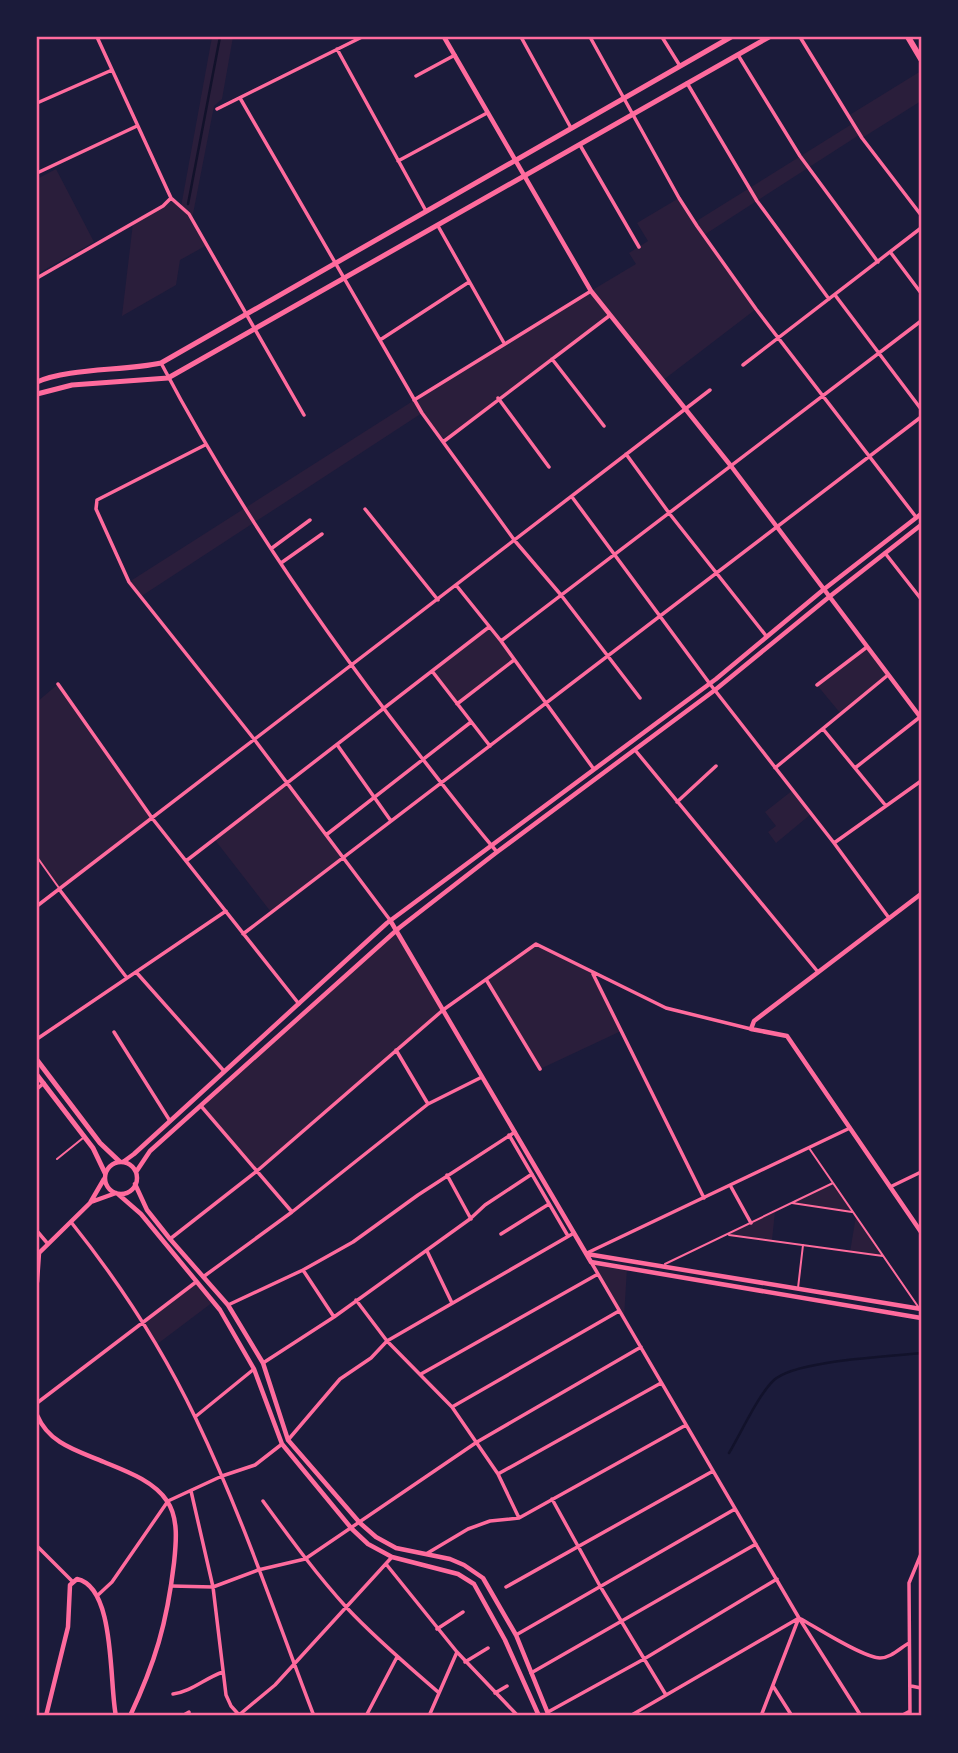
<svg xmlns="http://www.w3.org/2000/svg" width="958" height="1753" font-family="'Crimson Pro',serif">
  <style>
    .green { fill: #2a1e3b }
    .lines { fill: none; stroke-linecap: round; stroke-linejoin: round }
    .stream { stroke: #12122b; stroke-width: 2.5 }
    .service { stroke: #ff6b9d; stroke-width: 2 }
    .minor { stroke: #ff6b9d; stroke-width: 3.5 }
    .tertiary { stroke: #ff6b9d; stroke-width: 4.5 }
    .secondary { stroke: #ff6b9d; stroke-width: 5 }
    .primary { stroke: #ff6b9d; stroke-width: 6 }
    .neatline { fill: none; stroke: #ff6b9d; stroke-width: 2.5 }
  </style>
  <rect width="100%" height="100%" fill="#1b1b3a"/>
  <path class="green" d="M212,37H233L222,99L214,106L192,219L207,245L180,260L176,285L122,316L133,223L163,206L171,198L181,207Z
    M921,71V101L862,138L859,135L704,235L756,309L662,381L609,316L443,442L422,413L140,597L129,582L504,343L636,264L629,253L648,241L637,223L679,198L695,222L852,124L848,116Z
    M56,169L94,242L37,274V179Z
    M489,627L514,660L457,704L432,671Z
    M867,647L888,675L841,714L817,685Z
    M58,684L152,818L59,889L37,857V702Z
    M288,783L343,857L271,912L215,840Z
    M793,790L811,814L776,843L768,832L776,826L765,812Z
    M396,931L443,1010L257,1171L201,1106Z
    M536,944L592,974L621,1031L540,1069L487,981Z
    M834,1182L853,1213L791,1203Z
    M775,1211L772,1240L727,1234Z
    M856,1216L884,1257L850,1252Z
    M591,1262L627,1268L624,1318Z
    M196,1282L213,1302L156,1345L142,1323Z"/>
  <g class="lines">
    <path class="stream" d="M188,204L220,37
      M729,1453C741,1433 758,1395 774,1380C796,1360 889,1357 921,1353"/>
    <path class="service" d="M919,37L921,40
      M37,857L59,888
      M809,1148L919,1308
      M57,1159L83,1138
      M792,1203L852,1212
      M729,1235L883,1256
      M665,1264L833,1183
      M798,1288L803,1245"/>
    <path class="minor" d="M97,37L171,198L189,214L304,415
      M521,37L571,128
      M590,37L679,198L697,226L756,309L916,517
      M662,37L680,66
      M800,37L862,138L921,215
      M337,49L426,211
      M738,55L800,156L878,262
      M416,76L455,55
      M687,83L757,201L829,299
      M240,98L422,413L515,541L561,595L640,698
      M37,103L112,70
      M217,109L362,37
      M580,145L639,247
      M398,161L487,113
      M37,173L137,126
      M438,226L504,343
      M891,253L921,293
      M37,278L163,206L171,198
      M835,295L921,409
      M380,340L469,282
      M552,359L604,426
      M161,363C232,498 318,624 411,744C439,780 467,817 497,852
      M743,365L921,228
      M498,398L549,467
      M414,400L591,291
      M443,442L609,316
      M205,445L97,500L96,509L129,582L254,739L390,920
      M626,454L669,513L767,637
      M572,497L710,684L834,843L889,918
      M365,509L438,600
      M272,548L310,520
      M885,553L921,599
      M281,563L322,534
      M456,585L501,641L593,768
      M501,641L921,321
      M432,671L490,746
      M58,684L152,818L299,1004
      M817,685L867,647
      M457,704L514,660
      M823,729L886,806
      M338,746L391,821
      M635,750L818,972
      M775,768L888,675
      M855,768L920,717
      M677,802L716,766
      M326,835L471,722
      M834,843L921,781
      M186,861L489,627
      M59,889L127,978
      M37,906L710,390
      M243,934L921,417
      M136,972L224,1071
      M593,974L704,1198
      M487,981L540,1069
      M114,1032L170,1121
      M37,1039L226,911
      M396,1050L428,1104
      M37,1089L44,1083
      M201,1106L292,1212
      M509,1135L568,1236
      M447,1175L471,1219
      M730,1185L751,1223
      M890,1187L921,1172
      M71,1222C119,1282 163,1350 196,1419C242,1515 276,1617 314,1716
      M37,1231L48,1244
      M501,1234L549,1204
      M170,1239L257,1171L443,1010L536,944L666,1008L751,1029
      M427,1251L452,1303
      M587,1253L850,1128
      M591,1262L799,1618L861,1716
      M303,1270L334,1317
      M203,1277L292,1212L428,1104L482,1077
      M356,1300L387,1341L452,1407L498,1474L519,1518
      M228,1305L303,1270L353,1242L418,1195L515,1132
      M263,1363L334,1317L470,1219L485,1205L532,1174
      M421,1374L598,1274
      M37,1403L196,1282
      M452,1407L619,1311
      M195,1417L254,1369
      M288,1440L340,1379L371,1358L387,1341L574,1233
      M498,1474L661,1383
      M191,1491L213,1587L226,1695L231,1706L240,1716
      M552,1499L600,1586L666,1695
      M263,1501C290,1538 316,1574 347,1608C375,1638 407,1665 438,1692
      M37,1546L72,1581
      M426,1554L468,1529L490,1521L519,1518L686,1425
      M386,1564L457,1652L518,1716
      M171,1586L213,1587L258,1570L305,1559L477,1442L641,1347
      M506,1587L713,1471
      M98,1595L112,1582L168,1501L222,1476L255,1465L282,1444
      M801,1619C817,1628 864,1658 880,1658C891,1658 900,1648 909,1643
      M437,1629L463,1612
      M516,1635L735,1509
      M465,1662L488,1648
      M531,1673L756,1544
      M773,1686L792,1716
      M911,1686L921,1688
      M495,1693L507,1686
      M173,1694C191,1692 205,1678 223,1672
      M548,1712L644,1659L777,1579
      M239,1715L275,1685L392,1557
      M182,1716L189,1712
      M366,1716L397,1657
      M429,1716L457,1652
      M630,1716L799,1618
      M761,1716L798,1620
      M901,1716L910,1711
      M910,1716L909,1583L921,1554"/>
    <path class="tertiary" d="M444,37L591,291L731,466L921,718
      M921,894L754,1021L751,1029L787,1036L921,1232
      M390,920L591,1262L921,1318
      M105 1178a16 16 0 1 1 32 0a16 16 0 1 1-32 0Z
      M123,1162L134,1154L387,923L716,679L823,590L921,514
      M136,1172L150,1151L399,928L497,852L715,690L829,597L921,525
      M135,1184L147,1210L170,1239L228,1305L263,1363L288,1440L360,1523L376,1537L396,1548L450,1559L464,1565L483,1578L516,1635L549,1716
      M118,1194L141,1214L220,1310L254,1369L282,1444L352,1529L368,1544L392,1557L458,1574L474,1584L505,1640L539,1716
      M91,1202L116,1193
      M587,1254L921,1309
      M37,1282L39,1253L90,1203L104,1179
      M37,1415C49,1444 78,1451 104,1462C126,1471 154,1481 167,1501C179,1518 176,1544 174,1563C167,1623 155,1663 130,1716
      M46,1716L68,1627L70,1585L77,1579C116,1587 109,1685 116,1716"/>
    <path class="secondary" d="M37,382C67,368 125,371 161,363L731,37
      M37,394L72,385L168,378L769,37
      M37,1060L100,1143L119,1161
      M37,1075L93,1148L105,1173"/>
    <path class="primary" d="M908,37L921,59"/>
  </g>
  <rect width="958" height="1753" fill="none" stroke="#1b1b3a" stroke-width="77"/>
  <rect x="38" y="38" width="882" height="1676" class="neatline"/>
</svg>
